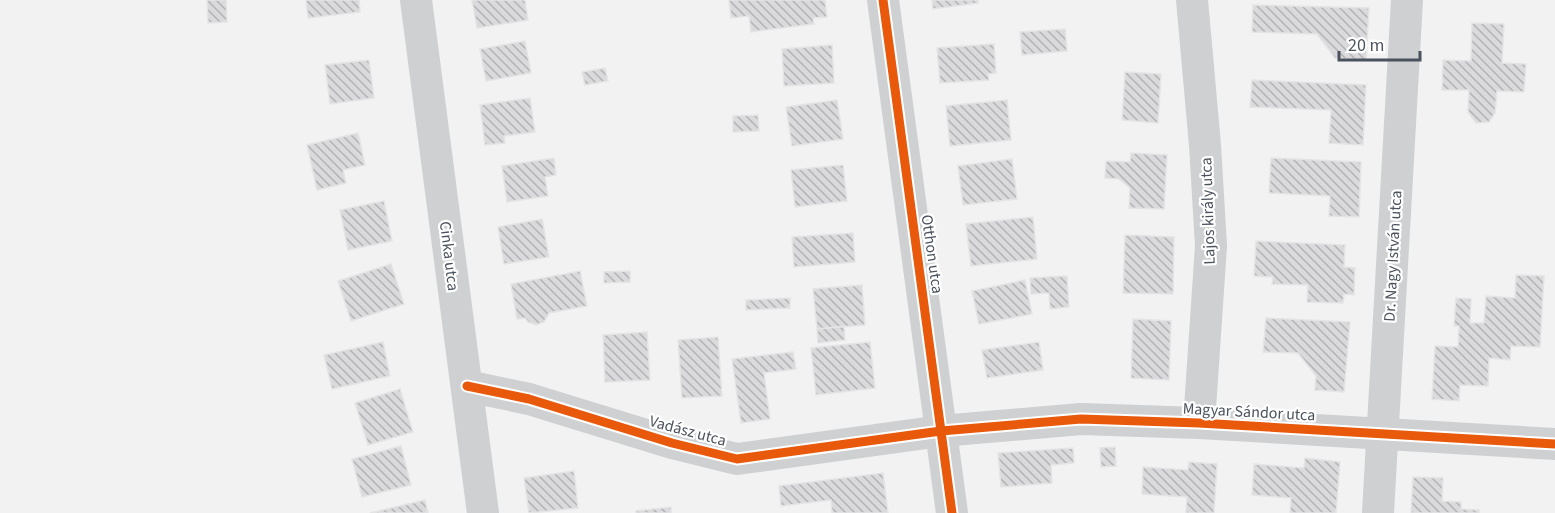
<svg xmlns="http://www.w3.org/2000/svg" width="1555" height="513" font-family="'Source Sans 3',sans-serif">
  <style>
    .building { fill: url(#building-back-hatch); stroke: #e4e4e5; stroke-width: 1.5 }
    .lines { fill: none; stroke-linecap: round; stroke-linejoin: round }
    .minor { stroke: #ced0d2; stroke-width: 32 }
    .cycleway-casing { stroke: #fff; stroke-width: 13 }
    .cycleway { stroke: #e8590c; stroke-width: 9 }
    .labels { text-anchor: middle; stroke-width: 4.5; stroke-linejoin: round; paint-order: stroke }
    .street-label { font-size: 16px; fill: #4a525d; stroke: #fff }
  </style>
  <defs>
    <pattern id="building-back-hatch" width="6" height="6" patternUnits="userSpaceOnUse" patternTransform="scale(1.5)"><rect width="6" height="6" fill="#dadadc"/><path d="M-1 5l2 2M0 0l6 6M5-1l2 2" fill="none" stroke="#b3b3b6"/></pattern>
  </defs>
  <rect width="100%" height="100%" fill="#f2f2f2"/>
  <path class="building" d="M207,0H226L227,22L208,23Z
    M306,0H359L360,12L308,18Z
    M472,0H525L528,20L477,28Z
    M729,0H825L827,17L813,18L814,24L751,32L749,16L731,18Z
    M932,0H978V3L933,9Z
    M1253,5L1369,8L1366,60L1335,58L1317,34L1252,32Z
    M1472,23L1504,24L1502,63L1526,64L1524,92L1497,91L1495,113L1489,122L1476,123L1468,112L1469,90H1442L1443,60L1471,61Z
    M1065,29L1067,51L1022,55L1020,32Z
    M525,41L531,73L486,81L480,49Z
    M994,44L996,73L988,74L989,80L940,83L937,48Z
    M832,45L834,83L784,86L782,49Z
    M369,60L374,98L330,104L325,65Z
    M605,68L608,81L585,85L582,72Z
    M1125,72L1161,74L1158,123L1122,120Z
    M1252,80L1366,85L1363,145L1329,143L1331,110L1250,107Z
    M530,98L535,132L504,136L505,143L485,145L480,105Z
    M837,100L843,139L792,146L786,107Z
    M1007,100L1011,140L950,146L946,106Z
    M758,115L759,131L733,132V116Z
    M358,133L365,165L343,170L346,183L317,190L307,145Z
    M1131,153L1167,155L1164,209L1129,208L1130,188L1119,179L1105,178L1106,161L1130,162Z
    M554,158L556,175L545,177L548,196L507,202L502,166Z
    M1271,158L1361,162L1359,217L1329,216L1330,196L1269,193Z
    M1012,159L1017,199L963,205L958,166Z
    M843,165L847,201L795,207L791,170Z
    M384,201L392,241L348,250L340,210Z
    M1033,217L1037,259L971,266L966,224Z
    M542,219L549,257L504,264L498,227Z
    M853,233L855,262L794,267L792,237Z
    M1125,235L1174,237L1173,294L1123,293Z
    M1256,241L1345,245L1344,267L1355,268L1354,295L1344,294L1343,303L1307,302L1308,285L1272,284L1273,277L1254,276Z
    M391,264L404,304L351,321L338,281Z
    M580,271L587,306L549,313L544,322L536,325L528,322L525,318L517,319L511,284Z
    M630,271V282L604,283V272Z
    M1516,275L1544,276L1540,347L1511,346L1510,360L1489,358L1488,386L1460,385L1459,401L1432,399L1435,346L1458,347L1459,326H1454L1456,298L1471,299L1470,323H1484L1486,296L1515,298Z
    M1067,276L1069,307L1050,309L1049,293L1031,294L1030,278Z
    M1025,280L1032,314L979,324L972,291Z
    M862,285L865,325L817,329L813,289Z
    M790,298V308L746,310V300Z
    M1266,318L1350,322L1344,392L1315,390L1316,376L1298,353L1263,352Z
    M1133,319L1171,321L1169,380L1131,378Z
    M844,326L845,340L818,343L817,329Z
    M647,332L650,380L605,382L603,335Z
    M718,337L722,396L682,398L678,340Z
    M383,342L390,376L332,389L324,355Z
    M870,342L875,388L816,395L811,348Z
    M1039,342L1043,370L987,378L982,350Z
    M793,352L796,369L764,373L770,419L741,423L732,359Z
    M400,389L413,432L368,445L355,403Z
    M401,446L411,485L362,497L352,459Z
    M1115,447L1116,466L1101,467L1100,448Z
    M1073,448L1074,463L1051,465L1052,483L1001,487L998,453Z
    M1305,458L1340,462L1336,513H1290L1291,498L1252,495L1254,464L1304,468Z
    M1189,462L1217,464L1214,513H1186L1187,497L1142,494L1143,467L1188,470Z
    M574,471L578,508L529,513L524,478Z
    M883,473L888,513H832L831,500L781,506L779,486Z
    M1413,477L1443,478L1442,501L1461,502V509L1479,510V513H1411Z
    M425,500L428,513H370Z
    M671,507V513H636V511Z"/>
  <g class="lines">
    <path class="minor" d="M416,0L483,513
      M883,0L952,513
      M1192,0L1205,145L1211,246L1199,423
      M467,386L529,399L672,443L737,459L941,431L1081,419L1199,423L1555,444
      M1378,513L1407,0"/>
    <g class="cycleway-casing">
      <path id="cycleway" d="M883,0L952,513
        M467,386L529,399L672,443L737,459L941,431L1081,419L1199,423L1555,444"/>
    </g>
    <use href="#cycleway" class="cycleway"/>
  </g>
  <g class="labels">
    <g class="street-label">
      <text transform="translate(1207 211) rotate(-92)" y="6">Lajos király utca</text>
      <text transform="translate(933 254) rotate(82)" y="6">Otthon utca</text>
      <text transform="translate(450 256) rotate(83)" y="6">Cinka utca</text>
      <text transform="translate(1392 256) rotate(-87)" y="6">Dr. Nagy István utca</text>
      <text transform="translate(1249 411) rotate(3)" y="6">Magyar Sándor utca</text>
      <text transform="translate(688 430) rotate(15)" y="6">Vadász utca</text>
    </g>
  </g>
  <path d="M1339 51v9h81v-9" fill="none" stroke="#4a525d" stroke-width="3"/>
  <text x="1348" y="51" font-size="18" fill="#4a525d" stroke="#ffffff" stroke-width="4.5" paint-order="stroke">20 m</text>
</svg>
